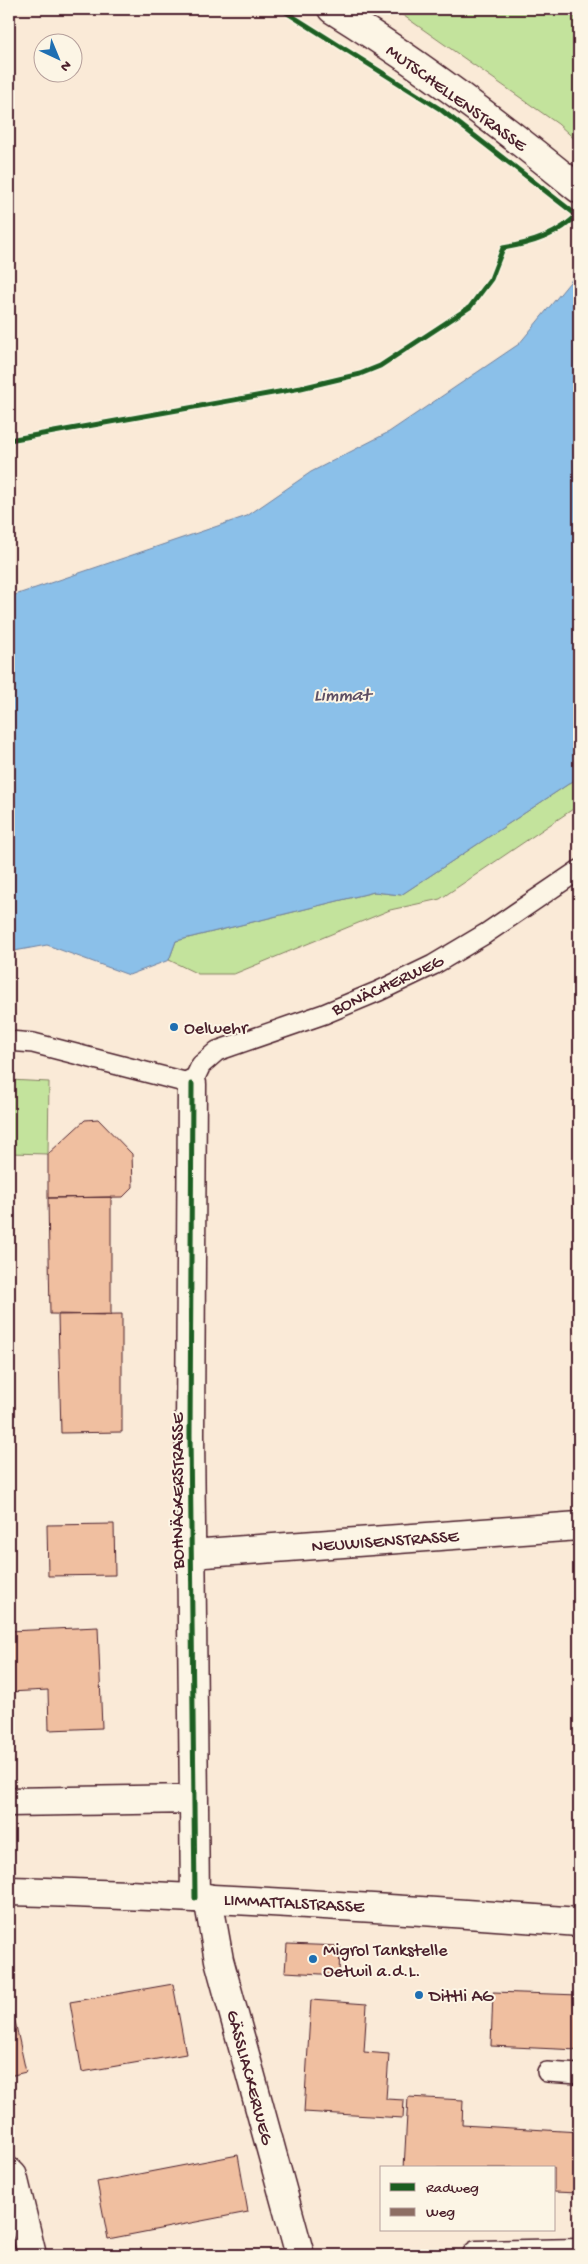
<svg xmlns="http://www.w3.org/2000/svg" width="588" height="2264" font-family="'Gochi Hand',sans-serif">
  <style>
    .green { fill: #c3e39c; stroke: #868164 }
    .water { fill: #8bc0e9; stroke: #71809d }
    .building { fill: #f0bfa0; stroke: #4a1f2b }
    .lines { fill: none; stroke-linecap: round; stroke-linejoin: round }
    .service-casing { stroke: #4a1f2b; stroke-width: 22 }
    .minor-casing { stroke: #4a1f2b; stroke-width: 31 }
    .secondary-casing { stroke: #4a1f2b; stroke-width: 31 }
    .service { stroke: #fcf5e5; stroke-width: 19 }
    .minor { stroke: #fcf5e5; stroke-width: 28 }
    .secondary { stroke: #fcf5e5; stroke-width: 28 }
    .quiet { stroke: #8d6e63; stroke-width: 4; stroke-dasharray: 8 4; stroke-linecap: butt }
    .cycleway-casing { stroke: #fcf5e5; stroke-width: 8 }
    .cycleway { stroke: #1b5e20; stroke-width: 5 }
    .poi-dot { fill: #1f6fb2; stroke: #fcf5e5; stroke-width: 2 }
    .labels { text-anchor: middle; stroke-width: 4; stroke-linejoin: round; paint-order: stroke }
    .street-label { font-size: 18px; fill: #4a1f2b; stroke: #fcf5e5 }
    .poi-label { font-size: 18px; fill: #4a1f2b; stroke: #fcf5e5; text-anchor: start }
    .water-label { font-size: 19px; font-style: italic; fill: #5e4f64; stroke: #fcf5e5 }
  </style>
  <rect width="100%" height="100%" fill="#faead7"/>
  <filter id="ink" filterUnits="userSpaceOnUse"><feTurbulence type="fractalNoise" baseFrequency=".02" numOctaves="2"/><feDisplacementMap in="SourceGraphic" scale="10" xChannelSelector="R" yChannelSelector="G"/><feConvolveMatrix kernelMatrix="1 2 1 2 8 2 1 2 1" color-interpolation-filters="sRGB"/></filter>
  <g filter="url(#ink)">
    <path class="green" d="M394,9H579V143L558,124Z
      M579,777V805L440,899L390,910L234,974H198L169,960L176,941L374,892L401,895Z
      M9,1080L49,1082L48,1154L9,1153Z"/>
    <path class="water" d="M579,271V777L401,895L374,892L176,941L169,960L129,975L47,945L9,952V597L247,516L311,472L389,432L519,344Z"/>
    <path class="building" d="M98,1119L132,1154L133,1187L123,1197L48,1198V1154L85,1120Z
      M111,1197V1315L50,1314L48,1198Z
      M122,1314V1432L61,1433L58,1315Z
      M114,1524L115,1575L48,1576L47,1525Z
      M98,1627L102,1728L49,1730L48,1690L9,1692V1631Z
      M287,1944L340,1946L339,1975L285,1972Z
      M173,1984L186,2054L82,2072L70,2002Z
      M493,1992L579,1995V2050L491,2046Z
      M9,1993L26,2072L9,2076Z
      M311,2000L367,2004L364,2052L389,2054L386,2099L404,2100L403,2118L304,2112Z
      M408,2097L463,2100L462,2125L579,2132V2193L554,2192V2168H404Z
      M238,2155L248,2212L108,2239L97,2182Z"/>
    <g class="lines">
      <g class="service-casing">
        <path id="service" d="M9,1041L33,1043L192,1084L201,1065L217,1051L324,1014L379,991L433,965L485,934L579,870
          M547,2072L579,2074"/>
      </g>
      <g class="minor-casing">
        <path id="minor" d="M192,1084L190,1435L195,1898
          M191,1554L579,1526
          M9,1802L194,1799
          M208,1898L219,1960L300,2255
          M9,2172L13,2176L32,2255
          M477,2255L579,2253"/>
      </g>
      <g class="secondary-casing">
        <path id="secondary" d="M332,9C419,63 500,124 579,189
          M9,1891C199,1896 389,1908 579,1922"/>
      </g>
      <use href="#service" class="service"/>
      <use href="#minor" class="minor"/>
      <use href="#secondary" class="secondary"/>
      <path class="quiet" d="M496,2254L497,2255"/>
      <g class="cycleway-casing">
        <path id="cycleway" d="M281,9L440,109L579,217
          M9,440L301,388L360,374L380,366L470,307L491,279L503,248C532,243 559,235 579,213
          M192,1084L190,1435L195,1898"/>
      </g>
      <use href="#cycleway" class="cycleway"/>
    </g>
  </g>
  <g class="poi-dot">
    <circle cx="174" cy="1027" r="5"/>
    <circle cx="313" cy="1959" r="5"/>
    <circle cx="419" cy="1995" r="5"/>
  </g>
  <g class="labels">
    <g class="street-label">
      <text transform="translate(457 97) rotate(36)" y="6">MUTSCHELLENSTRASSE</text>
      <text transform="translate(387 984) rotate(-25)" y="6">BONÄCHERWEG</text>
      <text transform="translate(177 1491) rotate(-90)" y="6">BOHNÄCKERSTRASSE</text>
      <text transform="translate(385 1540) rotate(-4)" y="6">NEUWISENSTRASSE</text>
      <text transform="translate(294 1902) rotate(3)" y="6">LIMMATTALSTRASSE</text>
      <text transform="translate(251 2077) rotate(75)" y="6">GÄSSLIACKERWEG</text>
    </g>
    <g class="poi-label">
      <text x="184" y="1033">Oelwehr</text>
      <text x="323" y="1955">Migrol Tankstelle<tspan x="323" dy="21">Oetwil a.d.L.</tspan></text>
      <text x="429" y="2001">Dittli AG</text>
    </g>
    <g class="water-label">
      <text x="342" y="700">Limmat</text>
    </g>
  </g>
  <rect width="588" height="2264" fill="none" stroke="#fcf5e5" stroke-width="30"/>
  <rect x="15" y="15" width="558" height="2234" fill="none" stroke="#4a1f2b" stroke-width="2" filter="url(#ink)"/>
  <rect x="380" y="2166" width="175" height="65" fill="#fcf5e5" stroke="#b59f9b"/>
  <rect x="390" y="2183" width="25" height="8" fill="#1b5e20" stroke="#b59f9b"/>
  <text x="426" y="2192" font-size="15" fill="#4a1f2b">Radweg</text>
  <rect x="390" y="2208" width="25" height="8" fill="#8d6e63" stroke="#b59f9b"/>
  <text x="426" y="2216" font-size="15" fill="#4a1f2b">Weg</text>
  <g transform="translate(58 58) rotate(136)"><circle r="24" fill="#fcf5e5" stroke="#b59f9b"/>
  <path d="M0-4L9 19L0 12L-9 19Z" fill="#1f6fb2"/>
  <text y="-8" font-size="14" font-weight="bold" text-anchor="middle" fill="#4a1f2b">N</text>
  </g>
</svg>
